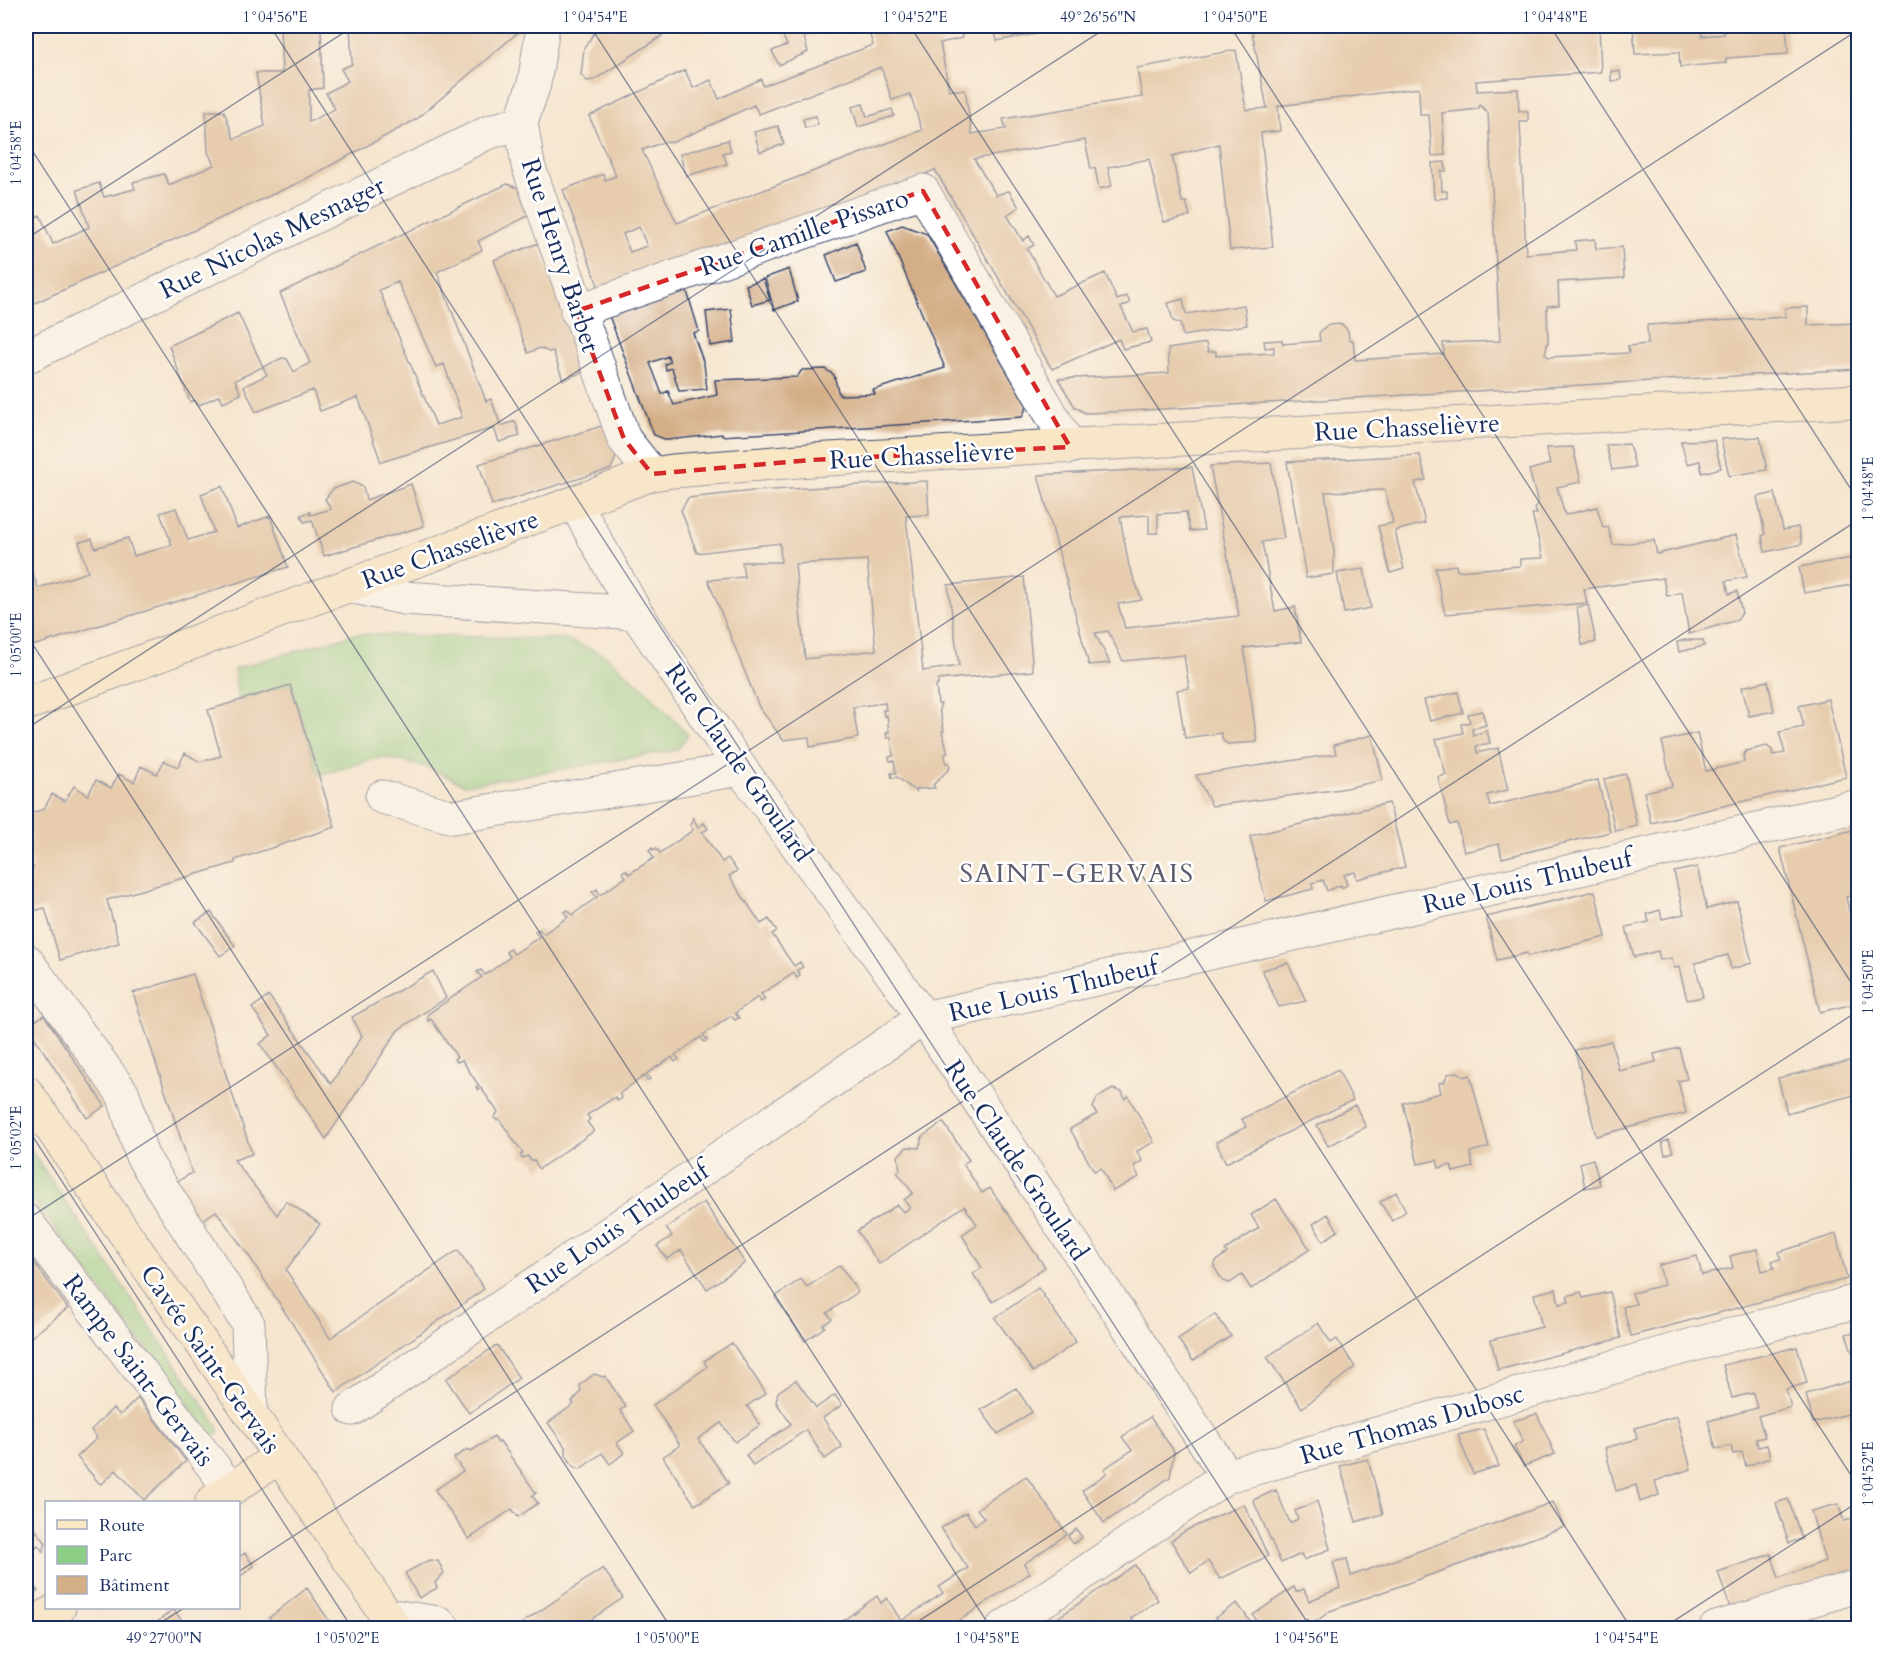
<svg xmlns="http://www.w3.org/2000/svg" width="1884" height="1654" font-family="Cardo,serif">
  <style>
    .green { fill: #8cce86; stroke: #547e72; stroke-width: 1.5 }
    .building { fill: #d4ae86; fill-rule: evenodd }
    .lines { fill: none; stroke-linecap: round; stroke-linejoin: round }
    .street-casing { stroke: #3c4a6f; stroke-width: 35 }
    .secondary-casing { stroke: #3c4a6f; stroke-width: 35 }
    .street { stroke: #fff; stroke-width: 33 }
    .secondary { stroke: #f9e7c3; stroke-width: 33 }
    .marked { fill: none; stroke: #d62828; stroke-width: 4.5; stroke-dasharray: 12 8; stroke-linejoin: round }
    .ticks { fill: none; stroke: #1b2f5e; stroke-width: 1.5; stroke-opacity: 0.45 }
    .labels { text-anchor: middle; stroke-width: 5; stroke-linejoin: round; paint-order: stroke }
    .street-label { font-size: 26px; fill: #1b2f5e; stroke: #fff }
    .neighbourhood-label { font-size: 27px; letter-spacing: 1.5px; fill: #5c5b6c; stroke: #fff }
    .neatline { fill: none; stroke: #1b2f5e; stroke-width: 2 }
    .ticks-label { font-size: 15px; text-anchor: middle; fill: #1b2f5e }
  </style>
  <rect width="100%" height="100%" fill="#fff"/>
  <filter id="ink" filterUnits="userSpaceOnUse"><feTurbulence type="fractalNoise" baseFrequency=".0167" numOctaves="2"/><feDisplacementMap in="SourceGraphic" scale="12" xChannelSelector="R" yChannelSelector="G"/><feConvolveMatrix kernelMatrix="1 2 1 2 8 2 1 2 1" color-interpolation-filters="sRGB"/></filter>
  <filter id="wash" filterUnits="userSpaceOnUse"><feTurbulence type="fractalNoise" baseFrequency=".008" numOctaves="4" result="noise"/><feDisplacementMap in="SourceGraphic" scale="24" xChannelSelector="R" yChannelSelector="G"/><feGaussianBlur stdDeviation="1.35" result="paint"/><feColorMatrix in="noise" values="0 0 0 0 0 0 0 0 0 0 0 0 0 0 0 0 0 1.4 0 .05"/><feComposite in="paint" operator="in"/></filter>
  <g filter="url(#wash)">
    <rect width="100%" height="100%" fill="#f5e6cf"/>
    <path class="green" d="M355,634L565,639L605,655L647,691L688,735L677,750L465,785L430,768L382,757L319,775L290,685L238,700L234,669Z
      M26,1143L219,1428L218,1435L212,1436L26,1191Z"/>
    <g id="blocks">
      <path class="building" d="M280,26H321L323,88L309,90V122L335,109L326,93L348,81L341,69L352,64L350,26H522V29L417,119L300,182L26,307V222L40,215L53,244L89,227L77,190L99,183L104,197L135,189L133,182L164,174L169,185L214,165L208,152L206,111H224L234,139L265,126L256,73H282Z
        M599,26H656L662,36L594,80L587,81L581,75L584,48Z
        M761,26H838L804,37L808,52L779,65L772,51L787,45L779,27L764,33Z
        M867,26H960L962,38L940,43L949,90H965L972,134L1006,129L1003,119L1142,97L1137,68L1236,50L1246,110L1267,108L1251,26H1599L1601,72L1476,81L1477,91L1518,89L1519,111H1528V122H1520L1526,254L1576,250L1575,241L1595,239L1596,249L1622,247L1624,278L1558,282L1559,305L1547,306L1548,341L1545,354L1549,357L1629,353L1628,346L1648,344L1647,325L1785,317V308L1808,307V325L1858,323V369L1111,412L1085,413L1075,407L1058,379L1169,373L1168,349L1206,343L1208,352L1216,351V356L1274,353V347L1265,348L1264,341L1282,340L1283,344L1320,341L1319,333L1327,325L1342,324L1348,331L1349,340H1353L1355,360L1444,354L1443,343L1500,341L1488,113L1480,105L1478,109L1442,113L1445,155L1432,156L1429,115H1420L1419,88L1278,106L1280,131L1261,133L1273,247L1230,250L1219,144L1172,156L1182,202H1186L1190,216L1164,222L1149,159L1108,167L1112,186L1099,189L1095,168L1091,169L1085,140L974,159L996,195L1009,191L1019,207L1007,215L1023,241L1029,236L1034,245L1027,249L1054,296L1105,273L1117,300L1127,296L1130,303L1121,307L1133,332L1147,329L1151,342L1123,349L1119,339L1052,369L935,170L602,296L563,190L603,174L605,180L616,176L589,116L685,70L693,88L711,80L719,99L761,79L763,86L873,45ZM881,67L892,100L910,94L922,130L677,223L642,150L664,142H674L754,105L759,114ZM639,227L647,246L630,252L623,234Z
        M994,26H1072L1073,27L997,41Z
        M1633,26H1701L1702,36L1724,34L1723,26H1786L1788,54L1726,58V63L1680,67L1679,52L1635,54Z
        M1611,71H1620L1621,80L1611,81Z
        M863,104L867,117L892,109L894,116L858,127L852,107Z
        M816,116L818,125L805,128L803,119Z
        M778,126L784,144L760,152L754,132Z
        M728,140L731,151L723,153L727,164L686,176L680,154Z
        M1445,162L1446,171H1441L1442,191H1447V198L1434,199L1432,163Z
        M507,184L518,188L528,216L478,241L482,250L437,272L486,401L491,399L501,426L515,421L520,436L499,442L494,428L381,462L358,397L320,411L313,390L256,412L244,386L267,375L263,367L282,358L287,359L294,372L310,363L280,293ZM398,282L436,367L444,364L462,417L436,425L379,290Z
        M902,225L927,234L1027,406L1022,417L722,436V434L667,440L654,435L608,313L685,285L699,331L693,333L704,364L707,389L679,391L672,368L666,370L665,364L670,362L668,356L650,363L662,394L668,391L674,405L717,395L715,380L797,377L802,370L825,369L834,375L839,395L875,394L873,390L945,368L887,231Z
        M856,242L866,272L836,282L826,255Z
        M539,243L585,371L563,380L553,351L549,352L540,348L528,353L494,260Z
        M789,269L798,301L774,310L765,278Z
        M763,279L770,300L752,305L746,285Z
        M1183,299L1186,314L1244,305L1247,325L1183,336L1180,323L1173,321L1168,303Z
        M731,309L735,342L710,346L706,312Z
        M238,313L263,367L235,380L241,394L223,402L220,395L199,405L194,400L190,402L169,346Z
        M605,425L616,457L611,469L492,505L479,464Z
        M1760,437L1767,470L1729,476L1721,439Z
        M1714,440L1721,468L1702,473L1700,461L1687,464L1681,441Z
        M1629,444L1635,467L1612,470L1606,445Z
        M1573,447L1581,482L1557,487L1565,515L1597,507L1603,528L1608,527L1613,545L1654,540L1657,554L1736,535L1747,577L1726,581L1729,594L1737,591L1742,613L1737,620L1689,634L1682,592L1667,596L1663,578L1584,589L1587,603L1445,614L1435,568L1456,565L1457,571L1520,566V559L1543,558L1532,514H1537L1535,509L1538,503L1529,470L1550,464L1546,448Z
        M1420,455L1426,480L1415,482L1425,523L1395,531L1404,569L1390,573L1378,526L1393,523L1385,490L1325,492L1334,552V574L1306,578L1287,462Z
        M1271,463L1284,538L1262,542L1275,611L1295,607L1301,642L1244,648L1257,742L1228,744L1223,741L1221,733L1185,738L1177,690L1189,688L1184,655L1123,661L1108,631L1095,633L1110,663L1089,665L1038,475L1192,467L1204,530L1190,531L1186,512L1158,514V533H1149V515L1120,517L1129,566L1142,600L1118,604L1125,628L1239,616L1210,466Z
        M927,481L929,515L906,516L923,671L959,666L948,585L1024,577L1033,671L938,680V685H936L938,704H941L939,709L944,731H942L948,753L945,754L946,763H949L950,768L933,785L935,788L917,789L916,792L897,777L892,778L891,773H896L894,761H890L889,757L893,756L891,737L887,738L886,733L889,732L887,715L884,716L883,710H886L885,703L853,707L858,738L810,747L809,737L783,740L759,707L708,580L744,577L742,562H781L780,543L697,553L681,510L688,498L753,491ZM867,560L876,650L805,659L795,564Z
        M353,482L363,487L366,500L411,484L424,526L324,556L312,520L304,522L301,515L310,512V515L331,509L325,499L333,489Z
        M222,486L237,528L270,516L288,567L26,648V555L38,588L88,572L79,542L92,539L95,548L128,538L134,556L172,545L160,513L176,508L188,540L214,532L201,494Z
        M1775,493L1783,530L1798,527L1802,544L1765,552L1762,536L1765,534L1757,497Z
        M1858,557V584L1804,593L1799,567Z
        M1364,569L1371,608L1344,613L1337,573Z
        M1588,605L1596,642L1582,645L1577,607Z
        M1685,640H1703L1704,646L1679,652L1677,642Z
        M1768,681L1774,711L1749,716L1742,687Z
        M290,685L335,827L235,860V863L107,900L119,943L60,960L45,908L26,913V871L33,868L26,846L32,843L26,815L44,809L52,794L65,801L74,786L88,795L96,780L111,788L119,774L134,782L141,766L157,774L164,761L178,767L185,753L200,762L221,756L208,710Z
        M1458,692L1463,713L1430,721L1424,700Z
        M1828,699L1846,777L1651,823L1644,792L1672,786L1662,741L1697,733L1706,771L1744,762L1743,756L1746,751L1767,746L1772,750L1773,755L1785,753L1779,732L1804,727L1799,706Z
        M1482,711L1486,725L1472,729L1473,735L1487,731L1490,743L1476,746L1477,753L1498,748L1508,790L1487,795L1490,806L1598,780L1610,832L1502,858L1499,844L1464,852L1457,823L1450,825L1438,777L1446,775L1436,739L1463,733L1461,724L1470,722L1468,714Z
        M1372,735L1383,780L1341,789L1212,806L1196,775L1336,754L1334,745Z
        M1626,774L1637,826L1615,831L1604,779Z
        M1389,803L1405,867L1357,879L1355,872L1344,875L1347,885L1342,888L1341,885L1327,891L1323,880L1312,883L1313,889L1266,901L1250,836Z
        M693,818L698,827L704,823L708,829L702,832L722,862L728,858L737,871L729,876L761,924L769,919L777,931L772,934L794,966L800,962L803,967L797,970L800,975L797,978L794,973L761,994L765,999L761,1002L758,997L735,1013L739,1018L735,1020L731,1016L703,1035L707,1040L704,1042L701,1037L675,1055L679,1059L675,1062L672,1057L646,1074L650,1079L647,1081L644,1076L619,1094L622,1098L618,1101L615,1097L587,1115L590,1119L587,1122L594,1131L539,1169L534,1160L531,1161L528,1156L522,1158L520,1155L523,1153L499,1119L497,1120L494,1118L498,1112L481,1088L478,1090L476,1087L479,1086L462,1060L457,1062L454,1059L457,1057L431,1019L428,1021V1014L482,977L477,972L481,970L485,975L510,957L506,952L510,949L514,954L539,937L535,932L539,929L543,934L568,917L564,912L568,910L572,915L597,897L592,892L597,889L600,895L626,877L622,872L626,870L629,874L654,858L649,850L652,847L653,850L656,848L660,853L693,830L690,825Z
        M1858,829V894L1846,897L1858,951V1003L1820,1012L1780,848Z
        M1697,867L1707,909L1737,901L1752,963L1731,969L1728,955L1695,963L1703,997L1687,1000L1679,967L1674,968L1672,958L1660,960L1658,951L1634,957L1626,927L1649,922L1647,914L1660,910L1662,919L1684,914L1674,872Z
        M1595,891L1606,937L1528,956L1527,953L1497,960L1486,917Z
        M211,912L235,946L220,956L195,922Z
        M1288,963L1306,1001L1279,1007L1262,970Z
        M433,971L446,998L398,1030L326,1139L260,1044L271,1035L252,1008L269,996L331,1084L362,1036L352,1017Z
        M193,974L252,1154L234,1160L277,1215L286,1201L320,1224L286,1270L330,1338L458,1250L484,1289L336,1392L249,1256L216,1211L198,1223L173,1184L192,1173L133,993Z
        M44,1015L105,1106L87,1118L27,1026Z
        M1611,1041L1619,1071L1656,1062L1654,1054L1679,1048L1687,1079L1678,1081L1686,1113L1596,1136L1575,1050Z
        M1858,1059V1094L1787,1113L1778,1078Z
        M1338,1070L1353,1100L1226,1163L1216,1142L1246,1127L1242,1119Z
        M1458,1072L1464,1077L1470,1075L1489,1147L1470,1152L1473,1167L1453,1172L1451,1165L1439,1168L1437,1160L1418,1164L1403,1103L1441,1093L1439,1083L1444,1082L1448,1074Z
        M1113,1089L1122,1092L1125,1099L1128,1096L1154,1142L1137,1151L1142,1161L1134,1166L1139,1177L1113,1191L1101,1168L1094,1171L1070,1129L1097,1114L1093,1108L1097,1098Z
        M1355,1105L1366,1127L1328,1146L1317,1125Z
        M943,1122L969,1160L963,1164L982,1193L990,1188L1045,1267L993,1302L973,1274L982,1268L962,1235L977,1224L964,1206L879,1264L857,1231L897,1205L903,1212L910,1208L904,1200L913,1193L897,1172L900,1170L898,1156L907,1147L919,1148L922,1137Z
        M1669,1140L1673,1152L1665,1155L1662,1142Z
        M1593,1159L1600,1185L1585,1188L1580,1163Z
        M1396,1192L1406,1211L1392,1221L1380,1202Z
        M1276,1199L1310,1249L1251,1289L1242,1275L1230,1283L1223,1281L1214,1267L1216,1261L1227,1253L1225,1250L1259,1228L1251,1215Z
        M704,1202L745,1263L707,1289L681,1250L667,1259L657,1246L672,1236L666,1228Z
        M1328,1214L1338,1231L1323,1241L1313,1224Z
        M1836,1234L1847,1279L1631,1336L1623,1307L1636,1304L1632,1293L1664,1285L1659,1265L1697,1256L1702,1275L1733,1268L1730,1256L1757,1249L1762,1271L1774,1268L1772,1261L1781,1259L1779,1252Z
        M26,1252L68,1308L26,1341Z
        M840,1265L858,1292L827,1313L832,1319L823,1325L825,1327L805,1341L775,1297L801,1279L807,1287Z
        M1038,1288L1076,1342L1033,1372L995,1318Z
        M1556,1289L1559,1304L1569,1302L1567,1296L1581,1292L1583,1298L1610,1292L1621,1338L1498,1370L1491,1340L1542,1327L1534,1294Z
        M1215,1314L1231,1336L1193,1361L1178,1339Z
        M1318,1323L1331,1343L1337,1339L1355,1367L1302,1408L1267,1357Z
        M1858,1331V1352L1853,1354L1846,1334Z
        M732,1343L766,1393L747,1406L760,1425L735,1442L721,1423L698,1439L729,1483L695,1505L663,1457L680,1445L653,1405L707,1367L704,1361Z
        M497,1345L519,1378L469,1413L446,1379Z
        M1797,1347L1807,1383L1786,1389L1791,1407L1758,1416L1765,1437L1756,1439L1758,1447L1767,1445L1770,1458L1746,1466L1742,1452L1733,1454L1731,1446L1716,1449L1708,1421L1757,1408L1753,1393L1732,1398L1723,1365Z
        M594,1374L603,1377L605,1376L626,1407L620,1410L634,1431L617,1443L624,1453L610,1464L602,1453L580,1469L573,1466L566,1455V1448L548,1423L574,1404L572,1402L581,1392L580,1385Z
        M1858,1379V1429L1853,1431L1848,1414L1813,1423L1806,1394Z
        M796,1380L816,1408L835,1395L842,1405L823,1418L842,1447L825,1459L806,1430L753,1466L746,1455L791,1424L776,1402L778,1392Z
        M1016,1388L1032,1412L998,1434L981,1410Z
        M138,1398L186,1461L144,1500L116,1470L102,1484L99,1483L77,1457L97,1438L91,1430L113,1408L120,1415Z
        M1537,1414L1555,1454L1524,1466L1514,1447L1523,1441L1513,1421Z
        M1677,1416L1691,1469L1655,1481L1659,1495L1640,1502L1636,1485L1616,1491L1605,1448L1637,1439L1635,1428Z
        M1150,1417L1174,1451L1170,1477L1104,1523L1082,1491L1107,1473L1104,1469L1132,1450L1122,1437Z
        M1484,1429L1499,1466L1473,1474L1458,1435Z
        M494,1437L498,1443L500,1441L536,1493L532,1496L538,1503L518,1517L512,1509L469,1539L435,1490L463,1471L454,1458L468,1449L471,1451Z
        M1368,1459L1383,1514L1356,1522L1340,1466Z
        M1026,1476L1067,1534L1024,1564L1030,1573L948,1628H833L877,1596L881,1603L887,1598L901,1621L943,1593L939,1587L968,1568L941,1528L966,1512L975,1525L984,1518L977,1509Z
        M1276,1490L1290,1523L1298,1519L1295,1511L1317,1501L1330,1549L1304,1560L1301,1554L1281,1563L1253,1500Z
        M1788,1499L1802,1539L1789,1543L1776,1503Z
        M1553,1502L1564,1527L1330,1611L1310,1626L1307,1619L1293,1628H1262L1253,1615L1294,1587L1296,1592L1304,1589L1309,1601L1340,1588L1333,1562L1347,1559L1351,1576Z
        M1244,1504L1268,1556L1220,1579L1208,1561L1191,1573L1171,1541L1187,1530Z
        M1838,1504L1844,1521L1851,1519L1853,1526L1858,1525V1580L1734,1619L1718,1572L1771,1554L1779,1578L1825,1561L1811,1511Z
        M26,1518L46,1543L43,1552L38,1545L26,1556Z
        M1076,1529L1082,1537L1073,1544L1068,1536Z
        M245,1553L254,1566L238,1578V1558Z
        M429,1560L438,1561L444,1573L435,1583L437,1588L419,1598L405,1573Z
        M1135,1565L1158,1600L1131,1618L1138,1628H1043Z
        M603,1568L623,1598L578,1628H515Z
        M26,1577L38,1591L26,1601Z
        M307,1588L334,1628H275L269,1618Z
        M1237,1603L1255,1628H1222L1215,1618Z
        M173,1609L188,1628H150L166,1615Z"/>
    </g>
  </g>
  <g filter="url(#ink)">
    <use href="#blocks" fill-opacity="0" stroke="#3c4a6f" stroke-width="1.5"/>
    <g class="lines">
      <g class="street-casing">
        <path id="street" d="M543,26L534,84L521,122L528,165L624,439L652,474
          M577,311L923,191L1070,447
          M26,357L487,133L521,122
          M575,503L636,613L741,769L924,1018L1227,1476
          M350,586L403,598L636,613
          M382,797L453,817L741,769
          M26,960L123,1094L142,1156L248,1324L251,1414
          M26,1221L231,1490
          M352,1409L924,1018L1858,806
          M386,1615L439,1623L444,1628
          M1003,1628L1227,1476L1678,1349L1858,1301
          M1716,1628L1858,1586"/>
      </g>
      <g class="secondary-casing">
        <path id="secondary" d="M26,704L652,474L673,471L811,460L1858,401
          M26,1092L251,1414L395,1628
          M212,1502L279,1457
          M28,1628L59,1608"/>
      </g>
      <use href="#street" class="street"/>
      <use href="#secondary" class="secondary"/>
    </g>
  </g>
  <path d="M0 0H1884V1654H0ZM923,191L1070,447L811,460L652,474L624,439L577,311Z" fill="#f5e6cf" fill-opacity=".55" fill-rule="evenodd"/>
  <path class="marked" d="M923,191L1070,447L811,460L652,474L624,439L577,311Z"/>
  <path class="ticks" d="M270,26L1311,1628M590,26L1631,1628M910,26L1858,1486M1230,26L1858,993M1550,26L1858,500M26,141L991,1628M26,239L354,26M26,634L671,1628M26,729L1109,26M26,1126L352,1628M26,1220L1858,30M238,1572L1858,520M26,1619L32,1628M152,1628L184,1608M908,1628L1858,1011M1663,1628L1858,1502"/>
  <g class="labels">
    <g class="street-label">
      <text transform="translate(804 232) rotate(-19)" y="9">Rue Camille Pissaro</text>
      <text transform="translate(272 237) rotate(-26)" y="9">Rue Nicolas Mesnager</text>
      <text transform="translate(561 255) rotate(72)" y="9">Rue Henry Barbet</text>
      <text transform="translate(1407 427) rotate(-3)" y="9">Rue Chasselièvre</text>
      <text transform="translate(922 455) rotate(-3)" y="9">Rue Chasselièvre</text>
      <text transform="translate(450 549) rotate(-20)" y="9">Rue Chasselièvre</text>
      <text transform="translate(739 762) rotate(55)" y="9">Rue Claude Groulard</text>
      <text transform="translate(1527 881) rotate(-13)" y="9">Rue Louis Thubeuf</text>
      <text transform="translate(1053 989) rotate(-13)" y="9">Rue Louis Thubeuf</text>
      <text transform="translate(1017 1160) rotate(56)" y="9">Rue Claude Groulard</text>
      <text transform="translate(617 1227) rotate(-34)" y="9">Rue Louis Thubeuf</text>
      <text transform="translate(211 1359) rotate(55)" y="9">Cavée Saint-Gervais</text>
      <text transform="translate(139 1370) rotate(53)" y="9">Rampe Saint-Gervais</text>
      <text transform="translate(1412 1424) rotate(-16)" y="9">Rue Thomas Dubosc</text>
    </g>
    <g class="neighbourhood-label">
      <text x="1077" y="882">SAINT-GERVAIS</text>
    </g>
  </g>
  <rect width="1884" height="1654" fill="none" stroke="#fff" stroke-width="66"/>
  <rect x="45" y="1501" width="195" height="108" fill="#ffffff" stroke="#a4acbf" stroke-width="1.5"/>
  <rect x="57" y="1520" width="30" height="9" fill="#f9e7c3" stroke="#a4acbf" stroke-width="1.5"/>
  <text x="99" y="1531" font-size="18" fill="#1b2f5e">Route</text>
  <rect x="57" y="1546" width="30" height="18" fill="#8cce86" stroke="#a4acbf" stroke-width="1.5"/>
  <text x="99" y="1561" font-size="18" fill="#1b2f5e">Parc</text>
  <rect x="57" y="1576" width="30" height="18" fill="#d4ae86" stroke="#a4acbf" stroke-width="1.5"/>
  <text x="99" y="1591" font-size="18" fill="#1b2f5e">Bâtiment</text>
  <rect x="33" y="33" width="1818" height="1588" class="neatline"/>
  <g class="ticks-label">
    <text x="275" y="22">1°04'56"E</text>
    <text x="595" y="22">1°04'54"E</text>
    <text x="915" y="22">1°04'52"E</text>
    <text x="1098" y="22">49°26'56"N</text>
    <text x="1235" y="22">1°04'50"E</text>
    <text x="1555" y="22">1°04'48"E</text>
    <text transform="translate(16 153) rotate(-90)" y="5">1°04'58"E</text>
    <text transform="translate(1868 489) rotate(-90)" y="5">1°04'48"E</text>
    <text transform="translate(16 645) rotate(-90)" y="5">1°05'00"E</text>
    <text transform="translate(1868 982) rotate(-90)" y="5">1°04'50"E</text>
    <text transform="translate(16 1138) rotate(-90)" y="5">1°05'02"E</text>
    <text transform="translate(1868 1474) rotate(-90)" y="5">1°04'52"E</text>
    <text x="164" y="1643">49°27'00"N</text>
    <text x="347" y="1643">1°05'02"E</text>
    <text x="667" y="1643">1°05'00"E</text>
    <text x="987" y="1643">1°04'58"E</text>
    <text x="1306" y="1643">1°04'56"E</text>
    <text x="1626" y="1643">1°04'54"E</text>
  </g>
</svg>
